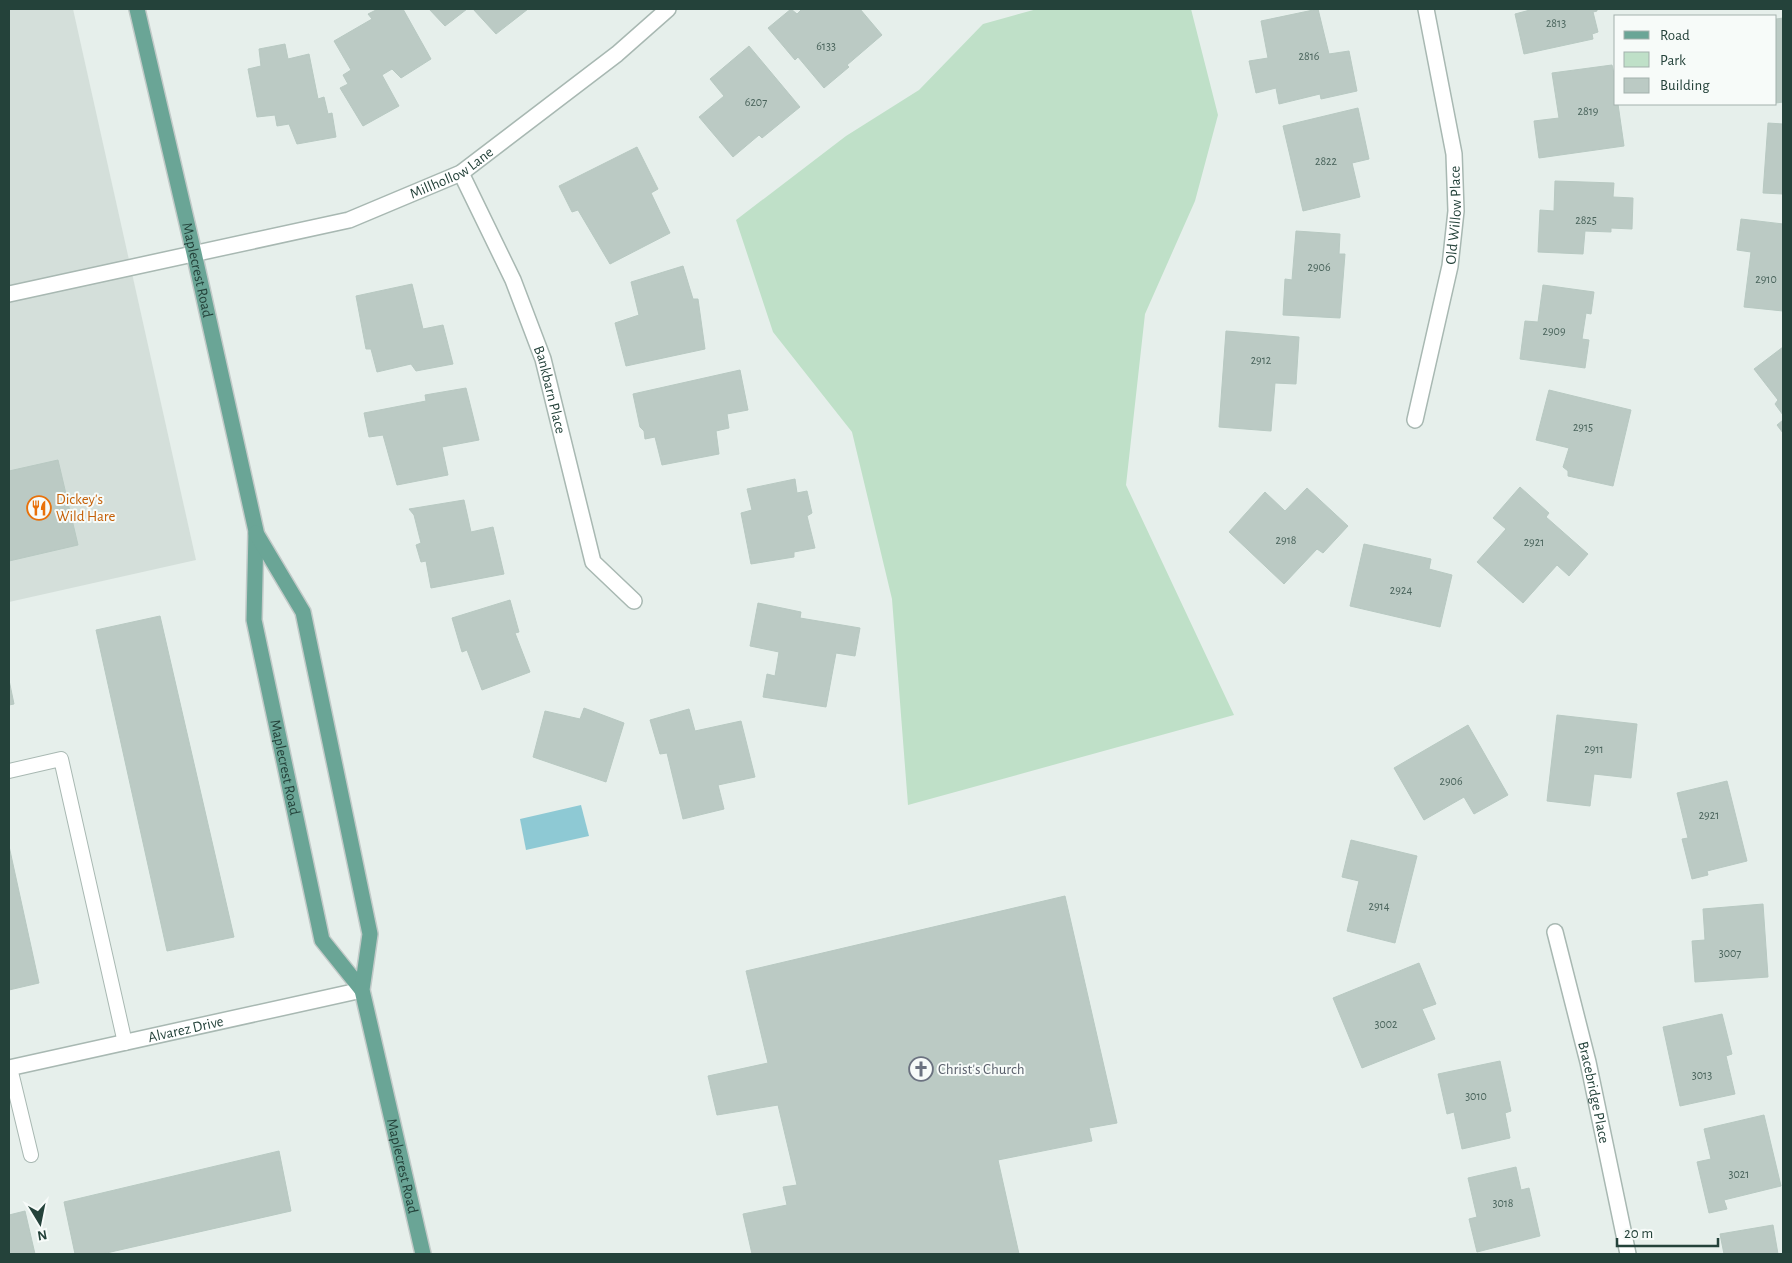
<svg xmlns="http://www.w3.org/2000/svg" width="1792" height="1263" font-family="'Alegreya Sans',sans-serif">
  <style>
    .built { fill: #d4dfda }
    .green { fill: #bfe0c8 }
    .water { fill: #8ec9d4 }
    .building { fill: #bbcac4; stroke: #b8c9c2 }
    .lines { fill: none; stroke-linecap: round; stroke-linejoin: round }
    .lane-casing { stroke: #a8b8b2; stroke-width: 16 }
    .street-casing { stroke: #a8b8b2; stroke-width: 18 }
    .primary-casing { stroke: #c2cac8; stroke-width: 18 }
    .lane { stroke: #fff; stroke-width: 14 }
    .street { stroke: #fff; stroke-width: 15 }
    .primary { stroke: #6aa596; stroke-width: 15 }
    .labels { text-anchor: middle; stroke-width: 4; stroke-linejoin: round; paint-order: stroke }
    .number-label { font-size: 12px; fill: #4a645c }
    .street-label { font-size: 15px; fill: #24423a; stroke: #f7fbf9 }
    .food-label { font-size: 15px; fill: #c56008; stroke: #f7fbf9; text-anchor: start }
    .worship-label { font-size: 15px; fill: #5b616d; stroke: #f7fbf9; text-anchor: start }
  </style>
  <rect width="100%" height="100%" fill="#e6efeb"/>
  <path class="built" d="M9,9H73L196,560L9,602Z"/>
  <path class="green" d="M1037,9H1191L1218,115L1195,201L1145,314L1126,485L1234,715L908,805L892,599L852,432L773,332L736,220L846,136L919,90L983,24Z"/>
  <path class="water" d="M581,805L589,836L526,850L520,819Z"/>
  <path class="building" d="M378,9H403L431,59L401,78L392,69L382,75L399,106L363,126L340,88L348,84L343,75L351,70L334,41L372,19L368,14Z
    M429,9H467L445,26Z
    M473,9H528L496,34Z
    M791,9L797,14L802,9H860L882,35L847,65L849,67L824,88L798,57L795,60L768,28Z
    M1318,9L1329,54L1349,51L1357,91L1321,99L1320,94L1279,104L1276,88L1256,93L1249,61L1268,58L1261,21Z
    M1530,9H1597V11L1593,12L1598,32L1592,34L1593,39L1524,54L1515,14L1530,10Z
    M1783,18V102L1776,103V19Z
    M285,44L288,59L309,54L318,99L324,97L328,114L332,113L336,137L297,144L289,124L277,126L275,115L257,117L248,69L261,66L259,49Z
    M749,46L800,107L762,138L759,135L733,157L699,117L724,96L710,79Z
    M1612,65L1616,82V104H1618L1624,146L1539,158L1534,121L1559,118L1552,73Z
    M1358,108L1369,159L1352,163L1360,197L1303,211L1283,126Z
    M1768,123L1783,124V194L1763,193Z
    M637,147L658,189L651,193L670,233L610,264L578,210L572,212L559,186Z
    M1555,181L1614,183L1613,197L1633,198L1632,229L1611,228V232L1585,231L1583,254L1538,252L1540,210L1554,211Z
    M1741,219L1783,224V311L1744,307L1751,252L1737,250Z
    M1296,231L1340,234L1339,254H1345L1340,318L1283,315L1285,279L1292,280Z
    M683,266L693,299H698L705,349L626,366L615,323L639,315L631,282Z
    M412,284L423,329L443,325L453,364L416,371L411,364L377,372L371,349H366L356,296Z
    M1543,285L1594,292L1591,314L1586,313L1582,339L1589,340L1585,368L1520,359L1525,321L1538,322Z
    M1226,331L1299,337L1296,384L1275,383L1271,431L1219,427Z
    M1783,347V415L1775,404L1778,400L1754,369Z
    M740,370L748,410L727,414L729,428L716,431L719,454L662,465L655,437L645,439L644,431L640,427L633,394Z
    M466,388L479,440L442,447L448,475L397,485L383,435L369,437L364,413L426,401L425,395Z
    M1549,390L1631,410L1613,486L1568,476V471L1563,467L1569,448L1536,440Z
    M1783,420V433L1777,425Z
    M58,460L78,545L9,561V471Z
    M795,479L797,493L807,491L812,513L807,516L815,548L794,552V557L751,564L741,513L752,510L747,489Z
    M1520,487L1549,513L1546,517L1588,554L1569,576L1557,565L1523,603L1477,562L1506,529L1493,518Z
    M1307,488L1348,526L1323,553L1317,549L1284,584L1229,532L1265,492L1285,511Z
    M464,500L471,532L493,527L504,574L431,588L426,561L421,562L416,545L421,543L414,515L409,509Z
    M1364,544L1431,559L1429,569L1452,575L1440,627L1350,606Z
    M510,600L519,632L515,633L530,672L482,690L467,650L462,652L452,618Z
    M758,603L801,612L800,618L860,628L855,656L836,653L826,707L763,697L767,674L775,676L779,652L750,646Z
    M160,616L234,937L167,951L96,630Z
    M9,680L14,704L9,705Z
    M584,708L624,723L606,782L533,757L545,711L580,719Z
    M689,709L695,731L741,721L755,777L718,785L724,809L683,819L667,753L660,754L650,720Z
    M1557,715L1637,724L1631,778L1594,774L1590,806L1547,801Z
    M1468,725L1508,795L1474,814L1464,797L1424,820L1394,768Z
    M1727,781L1747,861L1707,871L1708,875L1692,879L1682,839L1688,838L1677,793Z
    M1351,840L1417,856L1395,943L1347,931L1359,881L1342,877Z
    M9,846L39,983L9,990Z
    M1065,896L1117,1123L1089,1128L1092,1141L998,1160L1019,1254H752L743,1214L787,1205L783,1187L797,1185L778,1105L717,1115L708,1076L768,1063L746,971Z
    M1763,904L1768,977L1695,982L1692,941L1705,940L1703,909Z
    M1419,963L1436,1004L1422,1009L1435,1039L1362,1068L1333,998Z
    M1722,1014L1732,1054L1726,1056L1735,1094L1680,1106L1663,1027Z
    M1500,1061L1511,1111L1505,1113L1510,1138L1462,1149L1454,1112L1447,1114L1438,1074Z
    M1764,1115L1781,1186L1724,1200L1727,1209L1709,1213L1697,1162L1711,1159L1704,1129Z
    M279,1151L291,1211L102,1254H75L64,1202Z
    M1516,1167L1521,1190L1529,1188L1540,1236L1477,1252L1469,1219L1477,1217L1468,1178Z
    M25,1211L35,1254H9V1215Z
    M1773,1225L1778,1254H1724L1720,1234Z"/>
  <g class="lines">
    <g class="lane-casing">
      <path id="lane" d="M9,771L61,759L125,1043
        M10,1068L31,1155"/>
    </g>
    <g class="street-casing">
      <g id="street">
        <path id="s1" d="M461,173L513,280L543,359L593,562L634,601"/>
        <path id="s2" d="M9,294L349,220L461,173L617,54L668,9"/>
        <path id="s3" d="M1415,420L1450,266L1456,211L1454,154L1426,9"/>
        <path id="s4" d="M1555,932L1588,1062L1628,1254"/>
        <path id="s5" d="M9,1068L362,990"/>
      </g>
    </g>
    <g class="primary-casing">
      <g id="primary">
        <path id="s6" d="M137,9L194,253L256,531L254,620L322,940L362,990"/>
        <path id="s7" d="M256,533L303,612L370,934L362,990L423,1254"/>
      </g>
    </g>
    <use href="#lane" class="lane"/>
    <use href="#street" class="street"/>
    <use href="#primary" class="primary"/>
  </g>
  <defs>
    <g id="restaurant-ring" transform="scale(1.25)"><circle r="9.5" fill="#f7fbf9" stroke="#e8710a" stroke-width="1.5"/><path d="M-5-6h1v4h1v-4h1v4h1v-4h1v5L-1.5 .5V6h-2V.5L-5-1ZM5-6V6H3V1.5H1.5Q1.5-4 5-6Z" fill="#e8710a"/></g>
    <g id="church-ring" transform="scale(1.25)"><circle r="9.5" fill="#f7fbf9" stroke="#6b7280" stroke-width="1.5"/><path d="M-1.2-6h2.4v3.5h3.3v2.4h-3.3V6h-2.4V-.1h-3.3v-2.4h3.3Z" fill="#6b7280"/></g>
  </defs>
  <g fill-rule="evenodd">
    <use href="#restaurant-ring" x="39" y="508"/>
    <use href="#church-ring" x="921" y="1069"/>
  </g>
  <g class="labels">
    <g class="number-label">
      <text x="1556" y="27">2813</text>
      <text x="826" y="50">6133</text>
      <text x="1309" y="60">2816</text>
      <text x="756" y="106">6207</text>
      <text x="1588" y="115">2819</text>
      <text x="1326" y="165">2822</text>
      <text x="1586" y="224">2825</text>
      <text x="1319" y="271">2906</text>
      <text x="1766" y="283">2910</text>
      <text x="1554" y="335">2909</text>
      <text x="1261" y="364">2912</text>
      <text x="1583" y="431">2915</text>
      <text x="1286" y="544">2918</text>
      <text x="1534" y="546">2921</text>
      <text x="1401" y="594">2924</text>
      <text x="1594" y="753">2911</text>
      <text x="1451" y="785">2906</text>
      <text x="1709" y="819">2921</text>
      <text x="1379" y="910">2914</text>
      <text x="1730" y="957">3007</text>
      <text x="1386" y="1028">3002</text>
      <text x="1702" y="1079">3013</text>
      <text x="1476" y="1100">3010</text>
      <text x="1739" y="1178">3021</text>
      <text x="1503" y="1207">3018</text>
    </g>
    <g class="street-label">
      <text dy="5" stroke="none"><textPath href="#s2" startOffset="461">Millhollow Lane</textPath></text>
      <text dy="5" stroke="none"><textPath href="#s3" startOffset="209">Old Willow Place</textPath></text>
      <text dy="5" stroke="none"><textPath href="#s6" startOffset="268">Maplecrest Road</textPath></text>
      <text dy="5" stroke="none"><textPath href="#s1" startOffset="235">Bankbarn Place</textPath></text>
      <text dy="5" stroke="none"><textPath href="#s6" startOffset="775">Maplecrest Road</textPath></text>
      <text dy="5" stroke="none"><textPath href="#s5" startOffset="181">Alvarez Drive</textPath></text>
      <text dy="5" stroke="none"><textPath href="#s4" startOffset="165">Bracebridge Place</textPath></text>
      <text dy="5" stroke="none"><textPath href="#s7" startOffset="658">Maplecrest Road</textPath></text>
    </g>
    <g class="food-label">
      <text x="56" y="504">Dickey's<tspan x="56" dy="17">Wild Hare</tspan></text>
    </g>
    <g class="worship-label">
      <text x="938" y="1074">Christ's Church</text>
    </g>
  </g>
  <rect width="1792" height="1263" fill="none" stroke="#24423a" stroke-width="20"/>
  <rect x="1614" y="15" width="162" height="90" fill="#f7fbf9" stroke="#a3b1ad"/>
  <rect x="1624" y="31" width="25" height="8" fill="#6aa596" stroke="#a3b1ad"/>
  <text x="1660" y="40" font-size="15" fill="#24423a">Road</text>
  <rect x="1624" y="52" width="25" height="15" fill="#bfe0c8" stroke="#a3b1ad"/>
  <text x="1660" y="65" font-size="15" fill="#24423a">Park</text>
  <rect x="1624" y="78" width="25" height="15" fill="#bbcac4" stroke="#a3b1ad"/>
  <text x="1660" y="90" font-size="15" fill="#24423a">Building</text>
  <g transform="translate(40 1223) rotate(170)" stroke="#f7fbf9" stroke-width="4" paint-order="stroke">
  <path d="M0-4L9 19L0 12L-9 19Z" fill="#24423a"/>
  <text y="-8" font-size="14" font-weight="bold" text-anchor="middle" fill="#24423a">N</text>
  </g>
  <path d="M1617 1238v8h101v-8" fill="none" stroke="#24423a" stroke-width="2.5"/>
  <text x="1624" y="1238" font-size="15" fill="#24423a" stroke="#f7fbf9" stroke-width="4" paint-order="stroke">20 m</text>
</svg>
